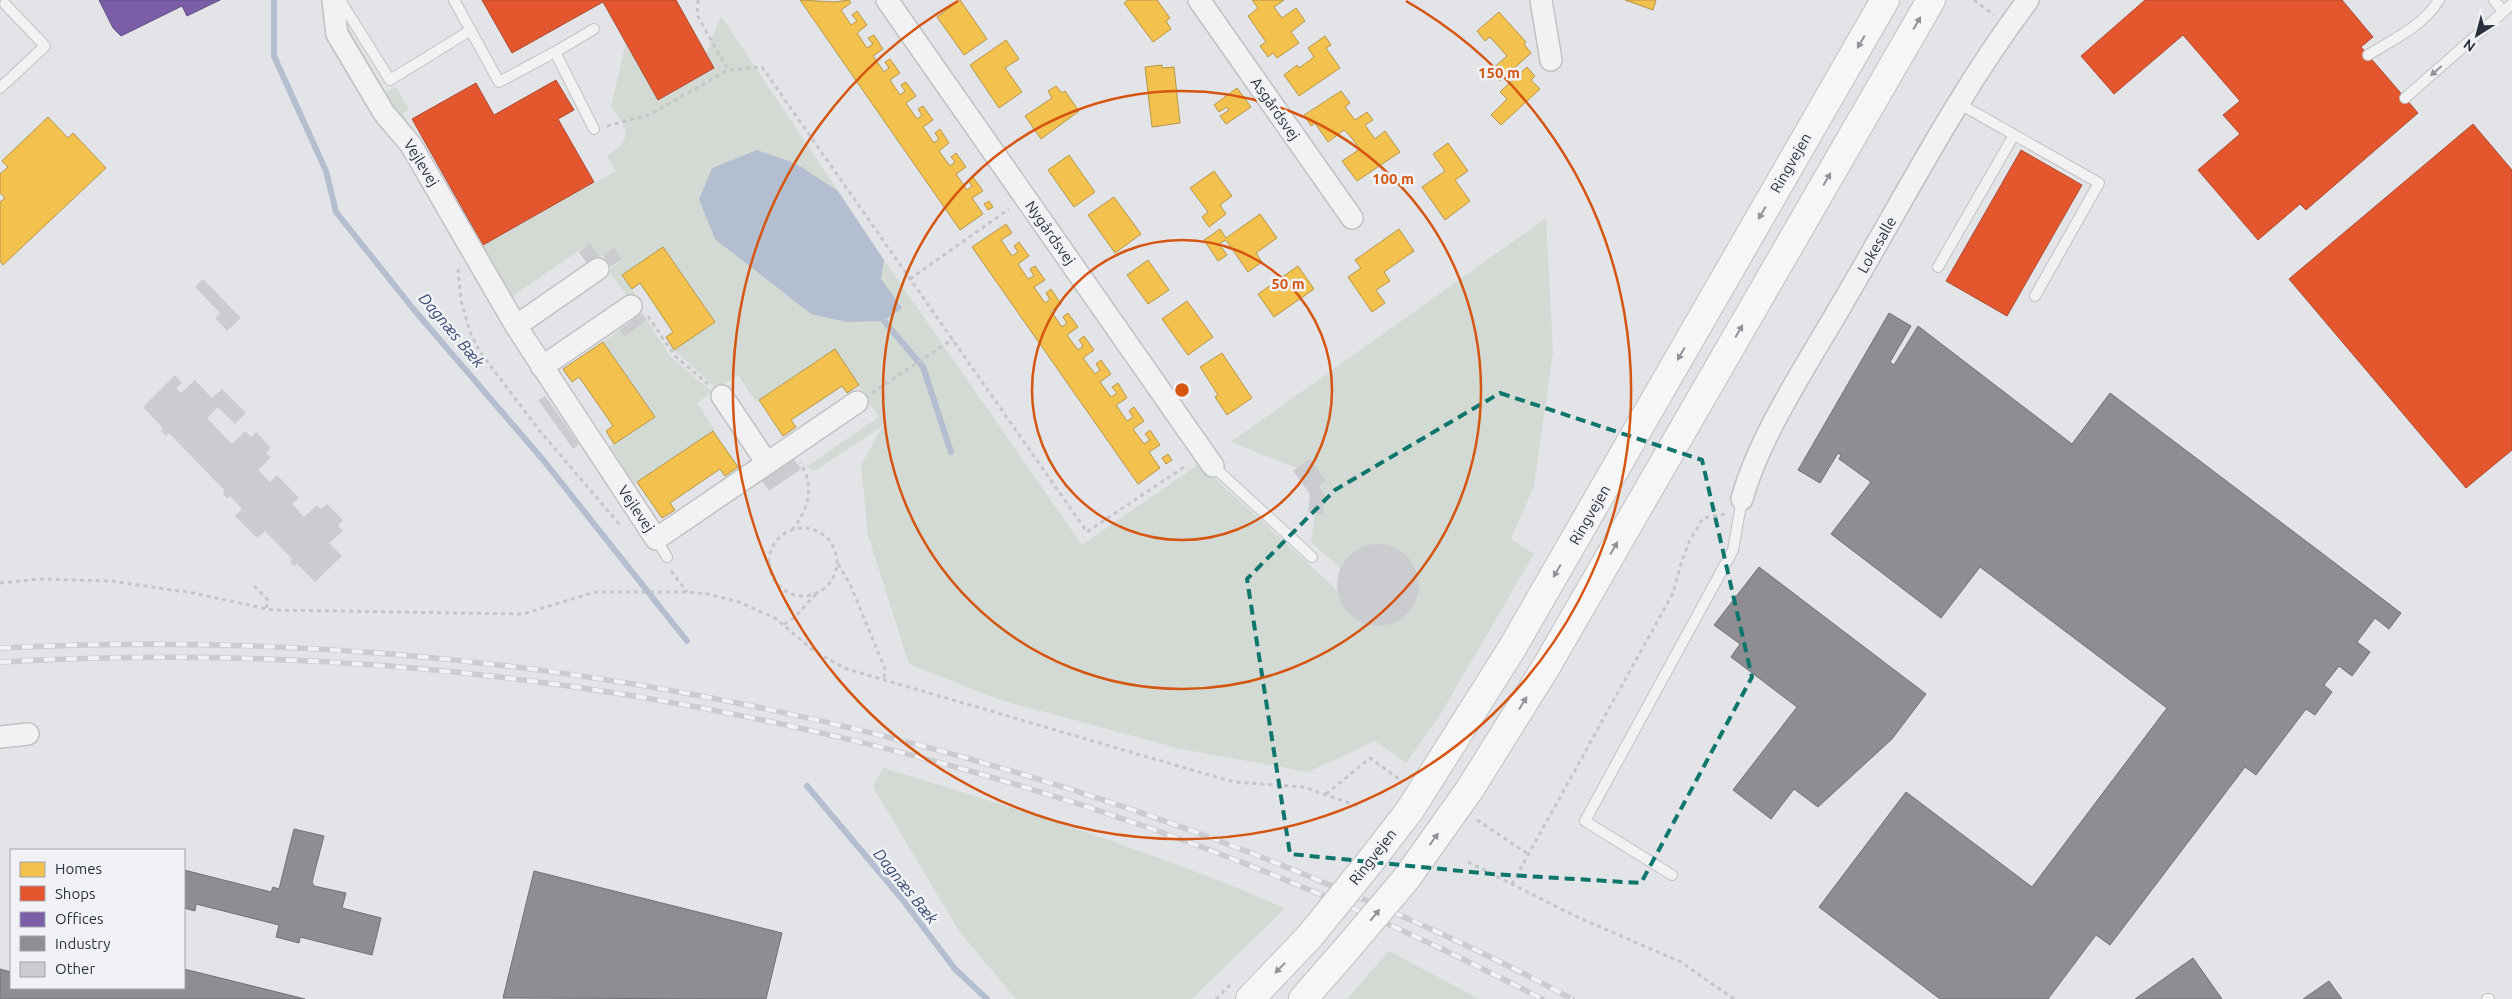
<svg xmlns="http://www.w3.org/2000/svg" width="2512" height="999" font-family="Ubuntu,sans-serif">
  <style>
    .green { fill: #d2dad3 }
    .water { fill: #b3bed0 }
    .homes { fill: #f2c14e; stroke: #b6964a }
    .shops { fill: #e4572e; stroke: #ac4b33 }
    .offices { fill: #7b5ea7; stroke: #635088 }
    .industry { fill: #8d8d92; stroke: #707179 }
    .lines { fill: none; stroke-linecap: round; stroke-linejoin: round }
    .stream { stroke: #b3bed0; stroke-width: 6 }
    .building { fill: #cbcccf }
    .lane-casing { stroke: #c1c2c5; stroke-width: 12 }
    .street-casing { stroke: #c1c2c5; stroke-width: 24 }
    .primary-casing { stroke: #bfc1c4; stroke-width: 30 }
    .path { stroke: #c5c5ca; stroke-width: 3; stroke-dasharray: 4 4; stroke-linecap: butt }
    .lane { stroke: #f2f2f4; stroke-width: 10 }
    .street { stroke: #f2f2f4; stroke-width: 21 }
    .primary { stroke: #f6f6f6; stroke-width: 28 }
    .rail-casing { stroke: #cbcccf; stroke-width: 5.5 }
    .rail { stroke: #f1f2f6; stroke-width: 4; stroke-dasharray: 11; stroke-linecap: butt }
    .primary-bridge-casing { stroke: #bfc1c4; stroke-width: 30; stroke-linecap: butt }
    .primary-bridge { stroke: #f6f6f6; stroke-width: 28 }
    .oneway { fill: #90939a }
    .oneway2 { fill: #8e919a }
    .marked { fill: none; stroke: #0f766e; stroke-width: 4; stroke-dasharray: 10 6; stroke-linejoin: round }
    .ring { fill: none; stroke: #d55511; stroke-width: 2.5 }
    .labels { text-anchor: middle; stroke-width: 5; stroke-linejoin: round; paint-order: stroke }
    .street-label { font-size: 15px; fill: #2b303f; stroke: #f1f2f6 }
    .water-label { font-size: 16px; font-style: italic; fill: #384b70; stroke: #f1f2f6 }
    .centre { fill: #d55511; stroke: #f1f2f6; stroke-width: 2.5 }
    .ring-label { font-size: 15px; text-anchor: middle; font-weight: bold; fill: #d55511; stroke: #f1f2f6; stroke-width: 5; stroke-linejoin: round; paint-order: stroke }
  </style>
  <rect width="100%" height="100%" fill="#e3e4e7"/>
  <path class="green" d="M721,16L838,191L795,163L757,150L712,168L699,199L881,279L884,260L1082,545L1199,464L1336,589C1367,668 1449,602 1408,558C1401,550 1392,545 1381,545C1363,544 1350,554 1341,569L1311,542L1315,514H1323L1325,495L1319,486L1326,481L1310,458L1297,468L1231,442L1546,218L1553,352L1534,486L1511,539L1534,554L1440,715L1406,763L1375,741L1308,772L1181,749L1000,700L909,664L868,535L861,465L883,426L815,471L806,467L879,417L835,349L756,402L738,375L717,389L674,350L715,322L663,247L623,275L637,297L631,301L609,271L622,259L614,247L600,257L590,243L510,298L478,247L616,171L607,156C633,139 629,129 611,107L626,42L658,100L714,68L706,54Z
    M344,21L386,92L396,87L409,110L403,113L414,133L393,109L347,32Z
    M647,320L670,356L712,392L697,403L715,430L634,485L609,447L654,417L603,342L619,330L624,336Z
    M883,768C1020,809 1154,852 1285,908L1192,999H1016L959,931L873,787Z
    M1389,951L1479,999H1347Z"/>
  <path class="water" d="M757,150L795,163L838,191L884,260L881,279L902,308L884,321L846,322L811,314L715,239L699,199L712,168Z"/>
  <path class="homes" d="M800,0L835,2L849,0L851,3L841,10L851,25L857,21L852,15L857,11L867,25L857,33L867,48L873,44L868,38L874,35L883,49L873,56L884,72L889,68L885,62L890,59L900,73L890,80L900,95L905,91L901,85L906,82L916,96L906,103L917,119L922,115L918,109L923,106L933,120L923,127L934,143L939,139L935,133L940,129L949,143L939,151L950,166L955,162L951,157L956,153L966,167L956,174L967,190L972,186L968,180L973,177L983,191L972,198L983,214L960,230Z
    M960,0L987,39L964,55L937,17Z
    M1128,0H1157L1170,18L1166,21L1171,29L1153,42L1124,3Z
    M1252,0H1284L1274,7L1282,18L1296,8L1305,21L1291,32L1299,43L1277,58L1273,53L1268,57L1260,46L1266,42L1248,16L1258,8Z
    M1625,0H1656L1653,10Z
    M1499,12L1526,42L1524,44L1531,53L1500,81L1491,70L1507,56L1490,37L1485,41L1477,31Z
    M1325,36L1331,45L1326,48L1340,68L1299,96L1284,75L1297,65L1299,68L1314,57L1308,48Z
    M1006,40L1019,59L1005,68L1022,92L999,108L970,65Z
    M1162,65V68L1174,67L1180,123L1152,127L1145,67Z
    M1527,67L1535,76L1531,80L1540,89L1501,125L1491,115L1507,99L1500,92Z
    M1056,86L1062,93L1065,91L1079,111L1041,139L1025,116L1052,98L1048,91Z
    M1237,88L1251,107L1226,124L1220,116L1229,110L1227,107L1219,112L1214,105Z
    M1341,91L1350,103L1345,107L1355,120L1367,112L1373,120L1365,125L1375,139L1385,131L1400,152L1357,181L1342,161L1360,149L1350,136L1344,130L1328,142L1315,123L1311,126L1304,115Z
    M48,117L68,138L73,133L106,168L3,265L0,261V202L5,198L0,193V174L8,167L2,161Z
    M1448,143L1468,171L1455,180L1470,201L1445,220L1422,187L1445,171L1433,154Z
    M1069,155L1095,192L1074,207L1048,170Z
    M1214,171L1232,196L1220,205L1226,214L1209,227L1202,217L1208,212L1190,188Z
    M1114,197L1141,234L1115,253L1088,215Z
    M989,201L993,207L988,210L984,204Z
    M1260,214L1277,238L1256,253L1262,262L1248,272L1226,240L1219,244L1227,255L1218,261L1204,240L1220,229L1226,238Z
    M1006,224L1012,233L1001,240L1012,256L1018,252L1014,246L1019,242L1029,256L1018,264L1028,279L1034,276L1030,269L1035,266L1045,280L1034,287L1045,303L1050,299L1046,293L1051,289L1061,304L1051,311L1062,327L1067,323L1063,317L1068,313L1078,327L1067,335L1078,350L1083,346L1079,340L1084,336L1094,350L1083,358L1095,374L1100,370L1096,364L1101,360L1111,374L1100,382L1111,397L1117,393L1112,387L1118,383L1127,398L1116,405L1127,421L1133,417L1129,411L1134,407L1144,421L1133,429L1144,444L1150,440L1145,434L1150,430L1160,445L1149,452L1160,468L1138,484L972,247Z
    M1399,229L1414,251L1384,272L1390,281L1376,290L1385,303L1372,312L1348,277L1361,268L1355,260Z
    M663,247L715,322L674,350L666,337L673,332L640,283L632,289L622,275Z
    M1148,260L1169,290L1148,304L1127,275Z
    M1298,266L1314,289L1274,317L1258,294Z
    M1187,301L1213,337L1188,355L1162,319Z
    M603,342L655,417L614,444L606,431L613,426L579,377L572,382L563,369Z
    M835,349L859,385L847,393L842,386L791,420L796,427L783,436L759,400Z
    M1222,353L1252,398L1227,415L1215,397L1218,395L1200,367Z
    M713,431L738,467L725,476L720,469L670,503L675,510L662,518L637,482Z
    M1168,454L1172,460L1166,464L1162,458Z"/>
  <path class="shops" d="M482,0H676L714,68L658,100L603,2L512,53Z
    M2145,0H2342L2373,37L2361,47L2418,113L2306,210L2300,204L2258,240L2198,170L2240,134L2223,115L2240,101L2183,35L2114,94L2081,56Z
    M556,80L574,110L558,119L594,182L483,245L412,119L476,83L494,115Z
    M2473,124L2512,170V450L2466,488L2289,279Z
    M2021,150L2082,185L2007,316L1946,281Z"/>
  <path class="offices" d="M99,0H220L187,16L182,6L121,36L113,28Z"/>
  <path class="industry" d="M1889,313L1911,326L1890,362L1894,365L1918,326L2072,444L2110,393L2401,613L2389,629L2375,618L2357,642L2370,652L2352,676L2339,666L2324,685L2332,692L2315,715L2306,709L2256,775L2245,767L2110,945L2096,935L2048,999H1940L1819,907L1906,792L2032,887L2167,708L1980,567L1941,618L1831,534L1871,482L1839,459L1841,455L1838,453L1820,483L1798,470Z
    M1759,567L1926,694L1892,739L1818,807L1794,789L1771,819L1733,790L1797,707L1731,657L1740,644L1714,625Z
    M294,829L324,836L312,882L314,886L346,893L342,908L381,918L372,955L300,937L299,943L276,937L279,925L196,904L195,911L184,908V870L271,892L273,887L279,889Z
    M534,871L782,933L766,999L503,998Z
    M2193,958L2222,999H2135Z
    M0,969L11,972V988H184V969L305,999H0Z
    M2329,981L2342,999H2303Z"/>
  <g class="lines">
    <path class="stream" d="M274,0V56L326,171L336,212L415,311L544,461L687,641
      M884,321L923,367L951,452
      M807,786L902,899L955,969L987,999"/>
  </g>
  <path class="building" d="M590,243L600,257L588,265L579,252Z
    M614,247L622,259L611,267L603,255Z
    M203,279L241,318L227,331L215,318L220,313L195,287Z
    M642,313L647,320L624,337L619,330Z
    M175,375L182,383L176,388L181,393L195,380L212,398L222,389L246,413L235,424L218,407L207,418L232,444L245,431L251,437L256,432L271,448L266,453L271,457L258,470L270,482L277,475L299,498L292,504L304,517L317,505L321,509L327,504L343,520L338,526L343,531L329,543L342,556L315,582L297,564L294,566L290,562L292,559L265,531L257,538L235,516L242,509L230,496L228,499L223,494L225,491L169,433L166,436L161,431L163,428L143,407Z
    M545,396L579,444L573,449L538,400Z
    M792,456L801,469L769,491L760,478Z
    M1310,458L1326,481L1319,486L1325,495L1323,515L1308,512L1310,494L1293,471Z
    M1337 585a41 41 0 1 1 82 0a41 41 0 1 1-82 0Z"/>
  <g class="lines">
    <g class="lane-casing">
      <path id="lane" d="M340,0L390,80L471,30
        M454,0L499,82L555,52L594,129
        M2494,0L2503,11
        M555,52L594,29
        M2368,55C2394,39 2423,26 2439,0
        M0,88L45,46L5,4
        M2405,98L2512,4
        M1958,103L2099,183L2035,296
        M1938,267L2014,135
        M1213,466L1312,557
        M656,539L667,557
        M1672,875L1585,821L1733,550L1742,499
        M2487,999H2489"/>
    </g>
    <g class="street-casing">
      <path id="street" d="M333,0L337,34L384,113L411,145L516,326L656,539L857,402
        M887,0L1213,466
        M1199,0L1352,218
        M1541,0L1551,60
        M516,326L598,269
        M542,367L631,306
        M722,396L767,463
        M1742,499C1760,433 1812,357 1846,297C1905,197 1958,93 2028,0
        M0,737L28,734"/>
    </g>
    <g class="primary-casing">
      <path id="primary" d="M1369,863L1410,810L1511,650L1885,0
        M1406,879L1470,789L1546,667L1931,0
        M1250,999L1310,936
        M1303,999L1345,951"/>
    </g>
    <path class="path" d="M698,0L697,15L728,70L762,67L1087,532L1187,465
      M1974,0L1994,15
      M607,126L649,115L728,70
      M458,269L461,301L470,332L480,352L539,430L620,525
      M910,279L1009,209
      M648,316L674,355L708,384
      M872,393L953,339
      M769 562a34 34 0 1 1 68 0a34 34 0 1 1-68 0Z
      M792,530C808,510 816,486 800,463
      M838,564L850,584L885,669L884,680
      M671,571L687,592
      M0,583L39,579L111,581L193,593L272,610L523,614L595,592H687L708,594L739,602L775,618L814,651L844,668L1202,773L1235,782L1304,787L1358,806
      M254,586L268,600L266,609
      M784,624L794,618L816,594
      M1326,794L1370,758L1402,781
      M1477,820L1528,854
      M1468,862L1575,916L1681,962L1734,999
      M1512,884L1673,593L1682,560L1690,540L1703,518L1725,514
      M1216,999L1230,985"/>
    <use href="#lane" class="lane"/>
    <use href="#street" class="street"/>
    <use href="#primary" class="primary"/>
    <g class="rail-casing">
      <path id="rail" d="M0,648C426,626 854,699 1251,853C1360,896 1469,943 1572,999
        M0,662C530,631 1072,753 1542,999"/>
    </g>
    <use href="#rail" class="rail"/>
    <g class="primary-bridge-casing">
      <path id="primary-bridge" d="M1310,936L1369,863
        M1345,951L1406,879"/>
    </g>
    <use href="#primary-bridge" class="primary-bridge"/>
  </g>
  <defs><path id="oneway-solid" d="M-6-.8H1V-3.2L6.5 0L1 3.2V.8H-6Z" transform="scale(1.25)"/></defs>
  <g class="oneway">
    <use href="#oneway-solid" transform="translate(1917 23) rotate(-60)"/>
    <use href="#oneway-solid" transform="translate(1861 42) rotate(120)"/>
    <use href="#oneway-solid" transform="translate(1827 179) rotate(-60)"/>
    <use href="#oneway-solid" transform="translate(1762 213) rotate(120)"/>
    <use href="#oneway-solid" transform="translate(1739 331) rotate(-60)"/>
    <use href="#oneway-solid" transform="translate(1681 354) rotate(120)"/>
    <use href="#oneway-solid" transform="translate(1614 548) rotate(-60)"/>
    <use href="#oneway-solid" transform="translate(1557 571) rotate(120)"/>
    <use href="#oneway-solid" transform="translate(1523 703) rotate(-58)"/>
    <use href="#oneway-solid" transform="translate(1434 839) rotate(-54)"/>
    <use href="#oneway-solid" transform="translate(1375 915) rotate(-50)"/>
    <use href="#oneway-solid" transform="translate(1280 968) rotate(134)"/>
  </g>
  <use class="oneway2" href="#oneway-solid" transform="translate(2436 71) rotate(139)"/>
  <path class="marked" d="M1500,393L1702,460L1752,677L1641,883L1492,874L1290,854L1247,579L1335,490Z"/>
  <g class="ring">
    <circle cx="1182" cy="390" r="150"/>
    <circle cx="1182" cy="390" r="299"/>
    <path d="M1406 1A449 449 0 1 1 958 1"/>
  </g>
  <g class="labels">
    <g class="street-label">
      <text transform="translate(1275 109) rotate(55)" y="5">Asgårdsvej</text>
      <text transform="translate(421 163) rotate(58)" y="5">Vejlevej</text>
      <text transform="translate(1791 163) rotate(-60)" y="5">Ringvejen</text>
      <text transform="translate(1050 233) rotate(55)" y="5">Nygårdsvej</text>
      <text transform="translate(1877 245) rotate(-60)" y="5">Lokesalle</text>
      <text transform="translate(636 509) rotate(56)" y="5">Vejlevej</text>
      <text transform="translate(1590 515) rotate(-60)" y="5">Ringvejen</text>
      <text transform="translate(1373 857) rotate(-52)" y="5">Ringvejen</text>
    </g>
    <g class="water-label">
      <text transform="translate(452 330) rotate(50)" y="6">Dagnæs Bæk</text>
      <text transform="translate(906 886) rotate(51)" y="6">Dagnæs Bæk</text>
    </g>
  </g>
  <circle cx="1182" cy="390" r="8" class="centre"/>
  <g class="ring-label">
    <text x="1499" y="78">150 m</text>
    <text x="1393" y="184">100 m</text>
    <text x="1288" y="289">50 m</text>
  </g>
  <rect x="10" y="849" width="175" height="140" fill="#f1f2f6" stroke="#a2a4ad"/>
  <rect x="20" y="862" width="25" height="15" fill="#f2c14e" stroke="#a2a4ad"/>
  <text x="55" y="874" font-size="15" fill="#2b303f">Homes</text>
  <rect x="20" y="886" width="25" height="15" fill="#e4572e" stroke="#a2a4ad"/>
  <text x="55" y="899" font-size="15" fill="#2b303f">Shops</text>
  <rect x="20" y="912" width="25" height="15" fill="#7b5ea7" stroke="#a2a4ad"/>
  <text x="55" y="924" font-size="15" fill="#2b303f">Offices</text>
  <rect x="20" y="936" width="25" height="15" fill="#8d8d92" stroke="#a2a4ad"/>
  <text x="55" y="949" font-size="15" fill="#2b303f">Industry</text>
  <rect x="20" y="962" width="25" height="15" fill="#cbcccf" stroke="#a2a4ad"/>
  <text x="55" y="974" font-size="15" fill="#2b303f">Other</text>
  <g transform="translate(2477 35) rotate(216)" stroke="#f1f2f6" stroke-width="4" paint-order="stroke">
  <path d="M0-4L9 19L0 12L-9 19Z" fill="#2b303f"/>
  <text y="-8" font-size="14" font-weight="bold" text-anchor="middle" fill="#2b303f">N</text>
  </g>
</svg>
